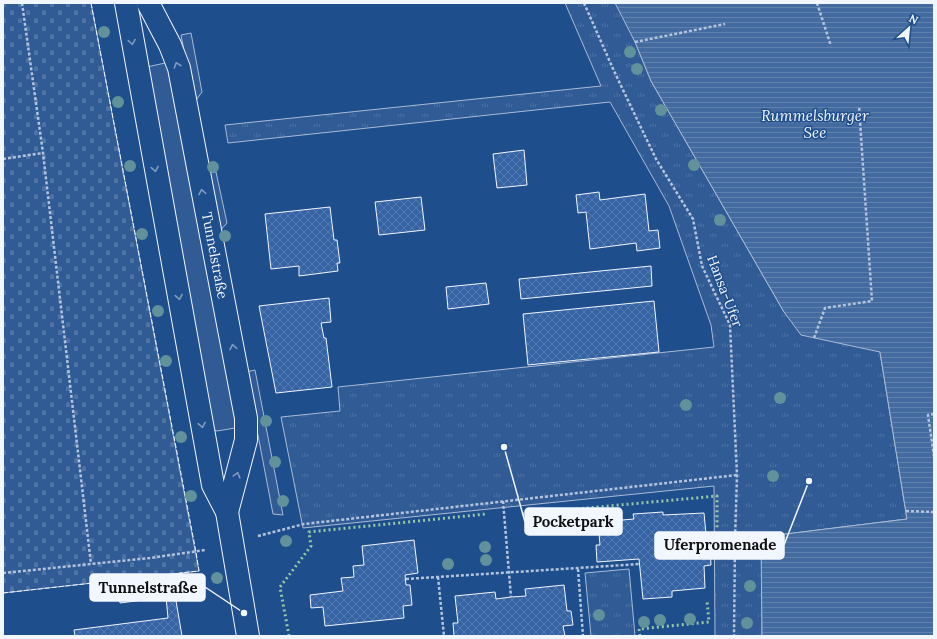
<svg xmlns="http://www.w3.org/2000/svg" width="937" height="639" font-family="Lora,serif">
  <style>
    .built { fill: #305b95; stroke: #a8bbd7 }
    .cemetery { fill: url(#cemetery-stones); stroke: #a8bbd7 }
    .park { fill: url(#park-tufts); stroke: #a8bbd7 }
    .water { fill: url(#water-rules); stroke: #a8bbd7 }
    .building { fill: url(#building-cross-hatch); stroke: #f2f6ff }
    .lines { fill: none; stroke-linecap: round; stroke-linejoin: round }
    .secondary-casing { stroke: #f2f6ff; stroke-width: 24 }
    .path { stroke: #b3c4dc; stroke-width: 2.5; stroke-dasharray: 3 2; stroke-linecap: butt }
    .secondary { stroke: #1f4e8c; stroke-width: 22 }
    .hedge { stroke: #97c8a6; stroke-width: 3; stroke-dasharray: 2 3; stroke-linecap: butt }
    .fence { stroke: #f2f6ff; stroke-width: 1; stroke-dasharray: 5 2; stroke-linecap: butt }
    .tree { fill: #61919a }
    .oneway { stroke: #7e9ac0 }
    .labels { text-anchor: middle; stroke-width: 3; stroke-linejoin: round; paint-order: stroke }
    .street-label { font-size: 14px; fill: #f2f6ff; stroke: #1f4e8c }
    .water-label { font-size: 15px; font-style: italic; fill: #f2f6ff; stroke: #1f4e8c }
    .leader { fill: none; stroke: #f2f6ff; stroke-width: 1.5 }
    .callout-dot { fill: #f2f6ff; stroke: #1f4e8c; stroke-width: 1.5 }
    .callout { fill: #f2f6ff; stroke: #f2f6ff; stroke-width: 1.5 }
    .callout-label { font-size: 15px; text-anchor: middle; font-weight: bold; fill: #111 }
  </style>
  <defs>
    <pattern id="cemetery-stones" width="16" height="16" patternUnits="userSpaceOnUse"><rect width="16" height="16" fill="#305b95"/><path d="M2 7V4a2 2 0 0 1 4 0v3zM10 15v-3a2 2 0 0 1 4 0v3z" fill="#4e73a5"/></pattern>
    <pattern id="park-tufts" width="24" height="20" patternUnits="userSpaceOnUse"><rect width="24" height="20" fill="#305b95"/><path d="M3 7l-1-3M5 7V3M7 7l1-3M15 17l-1-3M17 17v-4M19 17l1-3" fill="none" stroke="#4e73a5"/></pattern>
    <pattern id="water-rules" width="6" height="5" patternUnits="userSpaceOnUse"><rect width="6" height="5" fill="#446ba0"/><path d="M0 2.5h6" fill="none" stroke="#5f81ae"/></pattern>
    <pattern id="building-cross-hatch" width="8" height="8" patternUnits="userSpaceOnUse"><rect width="8" height="8" fill="#3563a3"/><path d="M0 0l8 8M0 8l8-8" fill="none" stroke="#537ab1"/></pattern>
  </defs>
  <rect width="100%" height="100%" fill="#1f4e8c"/>
  <path class="built" d="M191,33L202,92L194,103L181,35Z
    M165,63L167,64L237,426L235,428L217,431L214,430L147,67Z
    M216,172L227,223L219,232L207,173Z
    M255,370L283,515L273,514L246,372Z"/>
  <path class="cemetery" d="M3,3H91L199,571L3,593Z"/>
  <path class="park" d="M565,3H619L651,81L784,312L880,352L907,519L762,537V636H715L714,486L303,528L281,417L340,411L338,387L714,347L711,325L669,206L610,102L228,143L225,125L601,86Z
    M629,569L635,636H591L585,573Z"/>
  <path class="water" d="M615,3H934V636H762L761,537L907,519L880,352L801,335L784,312L651,81L635,42Z"/>
  <path class="building" d="M524,150L527,185L497,188L493,154Z
    M599,192L600,200L645,194L649,231L658,230L660,248L637,251L636,243L590,249L586,212L578,213L576,195Z
    M421,197L425,230L379,235L375,202Z
    M330,207L334,240H337L340,263H337L338,271L299,276V266L271,269L265,214Z
    M651,266L652,286L521,299L519,279Z
    M486,283L489,304L448,309L446,287Z
    M329,298L331,322L321,323L324,338H326L332,387L276,393L259,306Z
    M654,301L659,352L528,365L523,314Z
    M663,512V515L704,513L706,534H709L711,565L704,566L705,588L672,591V597L643,599L639,559L597,562L596,545H600L598,522L634,519L633,514Z
    M414,540L418,573L405,575L406,585H410L412,605L403,606L404,618L325,626L323,607L311,608L310,595L343,591L341,578L354,577L353,566L364,565L362,546Z
    M182,573L184,582L175,595L182,636H75L74,630L168,618L166,597L120,603L118,580Z
    M564,585L567,611H571L573,625L563,626L565,636H454L453,623H458L455,596L495,592L496,599L511,597L526,596L525,589Z"/>
  <g class="lines">
    <g class="secondary-casing">
      <g id="secondary">
        <path d="M126,3L213,485L227,512L248,636"/>
        <path id="s1" d="M148,3L170,45L179,68L246,418V440L227,512"/>
      </g>
    </g>
    <path class="path" d="M22,3L43,153L91,564
      M584,3L614,71L656,159L693,219L702,266L730,325L737,475L735,540L734,636
      M817,3L831,46
      M635,42L725,24
      M3,159L43,153
      M814,338L825,308L872,301L859,106
      M934,414L928,415L934,456
      M503,501L511,597
      M906,511L934,512
      M258,536L304,524L737,475
      M578,569L583,636
      M3,573L150,558L205,550
      M438,577L444,636
      M406,579L640,564"/>
    <use href="#secondary" class="secondary"/>
    <path class="hedge" d="M522,514L717,496V528
      M289,636L280,587L311,546L309,532L486,514
      M640,636L639,629L709,622L707,601"/>
    <path class="fence" d="M91,3L196,552L199,571L180,573
      M3,593L120,580"/>
  </g>
  <g class="tree">
    <circle cx="104" cy="32" r="6"/>
    <circle cx="630" cy="52" r="6"/>
    <circle cx="637" cy="69" r="6"/>
    <circle cx="118" cy="102" r="6"/>
    <circle cx="661" cy="110" r="6"/>
    <circle cx="694" cy="165" r="6"/>
    <circle cx="130" cy="166" r="6"/>
    <circle cx="213" cy="167" r="6"/>
    <circle cx="720" cy="220" r="6"/>
    <circle cx="142" cy="234" r="6"/>
    <circle cx="225" cy="236" r="6"/>
    <circle cx="158" cy="311" r="6"/>
    <circle cx="166" cy="361" r="6"/>
    <circle cx="780" cy="398" r="6"/>
    <circle cx="686" cy="405" r="6"/>
    <circle cx="266" cy="421" r="6"/>
    <circle cx="181" cy="437" r="6"/>
    <circle cx="275" cy="462" r="6"/>
    <circle cx="773" cy="476" r="6"/>
    <circle cx="191" cy="496" r="6"/>
    <circle cx="283" cy="501" r="6"/>
    <circle cx="286" cy="541" r="6"/>
    <circle cx="485" cy="547" r="6"/>
    <circle cx="486" cy="560" r="6"/>
    <circle cx="448" cy="564" r="6"/>
    <circle cx="217" cy="578" r="6"/>
    <circle cx="750" cy="586" r="6"/>
    <circle cx="599" cy="615" r="6"/>
    <circle cx="690" cy="619" r="6"/>
    <circle cx="660" cy="620" r="6"/>
    <circle cx="644" cy="622" r="6"/>
    <circle cx="747" cy="623" r="6"/>
  </g>
  <defs><path id="oneway-chevron" d="M-2-3.5L2.5 0L-2 3.5" fill="none" stroke-width="1.6" stroke-linecap="round" stroke-linejoin="round"/></defs>
  <g class="oneway">
    <use href="#oneway-chevron" transform="translate(132 42) rotate(81)"/>
    <use href="#oneway-chevron" transform="translate(177 65) rotate(-109)"/>
    <use href="#oneway-chevron" transform="translate(155 169) rotate(79)"/>
    <use href="#oneway-chevron" transform="translate(202 192) rotate(-101)"/>
    <use href="#oneway-chevron" transform="translate(179 297) rotate(79)"/>
    <use href="#oneway-chevron" transform="translate(233 347) rotate(-101)"/>
    <use href="#oneway-chevron" transform="translate(202 425) rotate(79)"/>
    <use href="#oneway-chevron" transform="translate(237 475) rotate(-75)"/>
  </g>
  <g class="labels">
    <g class="street-label">
      <text dy="5" stroke="none"><textPath href="#s1" startOffset="263">Tunnelstraße</textPath></text>
      <text transform="translate(725 291) rotate(69)" y="5">Hansa-Ufer</text>
    </g>
    <g class="water-label">
      <text x="815" y="121">Rummelsburger<tspan x="815" dy="17">See</tspan></text>
    </g>
  </g>
  <path class="leader" d="M504 447L525 522M809 481L784 545M244 613L205 587"/>
  <g class="callout-dot">
    <circle cx="504" cy="447" r="4"/>
    <circle cx="809" cy="481" r="4"/>
    <circle cx="244" cy="613" r="4"/>
  </g>
  <g class="callout">
    <rect x="525" y="508" width="97" height="27" rx="4"/>
    <rect x="655" y="532" width="129" height="27" rx="4"/>
    <rect x="90" y="574" width="115" height="27" rx="4"/>
  </g>
  <g class="callout-label">
    <text x="573" y="527">Pocketpark</text>
    <text x="720" y="550">Uferpromenade</text>
    <text x="148" y="593">Tunnelstraße</text>
  </g>
  <rect width="937" height="639" fill="none" stroke="#f2f6ff" stroke-width="8"/>
  <g transform="translate(909 28) rotate(27)" stroke="#1f4e8c" stroke-width="3" paint-order="stroke">
  <path d="M0-3L7 15L0 10L-7 15Z" fill="#f2f6ff"/>
  <text y="-6" font-size="11" font-weight="bold" text-anchor="middle" fill="#f2f6ff">N</text>
  </g>
</svg>
